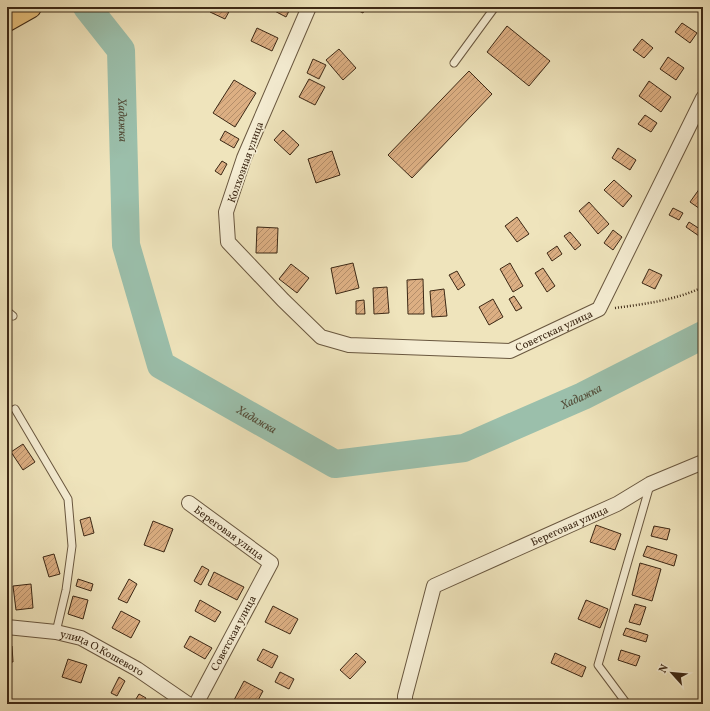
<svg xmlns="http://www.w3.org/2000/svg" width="710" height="711" font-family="Vollkorn,serif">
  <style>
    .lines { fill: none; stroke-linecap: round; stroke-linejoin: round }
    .river { stroke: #9bbfab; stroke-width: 28 }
    .building { fill: url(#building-hatch); stroke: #3c2815 }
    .lane-casing { stroke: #69573f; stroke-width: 9 }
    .street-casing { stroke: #69573f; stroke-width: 16 }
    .primary-casing { stroke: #3c2815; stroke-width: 24 }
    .path { stroke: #3c2815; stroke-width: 2.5; stroke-dasharray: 1 2; stroke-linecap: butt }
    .lane { stroke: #f5edd3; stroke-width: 7 }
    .street { stroke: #f5edd3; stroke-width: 14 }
    .primary { stroke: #e8c27e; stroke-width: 22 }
    .labels { text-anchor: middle; stroke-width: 3.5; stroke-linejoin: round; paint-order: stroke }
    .street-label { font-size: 11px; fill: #3c2815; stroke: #f5edd3 }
    .water-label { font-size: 12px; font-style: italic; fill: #544e3a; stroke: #f5edd3 }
  </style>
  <defs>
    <pattern id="building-hatch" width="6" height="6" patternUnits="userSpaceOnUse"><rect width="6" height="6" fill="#dcaf83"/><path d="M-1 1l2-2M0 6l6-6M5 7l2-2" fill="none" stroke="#b48e6a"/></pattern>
  </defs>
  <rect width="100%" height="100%" fill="#efe4bc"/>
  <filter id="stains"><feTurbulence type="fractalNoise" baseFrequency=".005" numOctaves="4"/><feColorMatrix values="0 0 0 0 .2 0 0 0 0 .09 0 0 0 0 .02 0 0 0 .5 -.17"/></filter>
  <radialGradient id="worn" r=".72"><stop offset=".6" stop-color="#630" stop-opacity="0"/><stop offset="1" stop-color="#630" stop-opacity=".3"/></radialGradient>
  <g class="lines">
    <path class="river" id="s1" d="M87,7L121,50L126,245L161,365L335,464L464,448L583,396L703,335"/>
  </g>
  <path class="building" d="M212,7H229L231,8L225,19L210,12Z
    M267,7H291L286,17Z
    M351,7H366L363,13Z
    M682,23L697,33L690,43L675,32Z
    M507,26L550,61L529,86L487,52Z
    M257,28L278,38L272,51L251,41Z
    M642,39L653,48L644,58L633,50Z
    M339,49L356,68L343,80L326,60Z
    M668,57L684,68L676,80L660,69Z
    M313,59L326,65L319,79L307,73Z
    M469,71L492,94L412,178L388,155Z
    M309,79L325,87L315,105L299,97Z
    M234,80L256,93L235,127L213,113Z
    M649,81L671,97L661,112L639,96Z
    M645,115L657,123L651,132L638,124Z
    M283,130L299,145L290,155L274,140Z
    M225,131L239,139L234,148L220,140Z
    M618,148L636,160L630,170L612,158Z
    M332,151L340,175L316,183L308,159Z
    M222,161L227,164L221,175L215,171Z
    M614,180L632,196L623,207L604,190Z
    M700,188L703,190V211L690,202Z
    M589,202L609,224L598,234L579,211Z
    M673,208L683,213L679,220L669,215Z
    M517,217L529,234L517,242L505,226Z
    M689,222L703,231L699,236L686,227Z
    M257,227L278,228L277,253H256Z
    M613,230L622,237L613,250L604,243Z
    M570,232L581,245L575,250L564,236Z
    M557,246L562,254L552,261L547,253Z
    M353,263L359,288L336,294L331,268Z
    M510,263L523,286L513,292L500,269Z
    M291,264L309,278L297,293L279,279Z
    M543,268L555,286L547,292L535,273Z
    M649,269L662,275L655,289L642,283Z
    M457,271L465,285L458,290L449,275Z
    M423,279L424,314H408L407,280Z
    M387,287L389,313L374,314L373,288Z
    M444,289L447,316L432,317L430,291Z
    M514,296L522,308L516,311L509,299Z
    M493,299L503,317L489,325L479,307Z
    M364,300L365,314H356V301Z
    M23,444L35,462L23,470L11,452Z
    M90,517L94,533L84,536L80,520Z
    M153,521L173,529L164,552L144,545Z
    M596,525L621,534L615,550L590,542Z
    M654,526L670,529L667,540L651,536Z
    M647,546L677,555L674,566L643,556Z
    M54,554L60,574L49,577L43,557Z
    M640,563L661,569L652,601L632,595Z
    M202,566L209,570L201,585L194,581Z
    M214,572L244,587L237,600L208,585Z
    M78,579L93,584L91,591L76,586Z
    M129,579L137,584L127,603L118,599Z
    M31,584L33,608L16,610L13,586Z
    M73,596L88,600L83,619L68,614Z
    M200,600L221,612L215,622L195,611Z
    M586,600L608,609L600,628L578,619Z
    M635,604L646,607L640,625L629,622Z
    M273,606L298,619L290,634L265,622Z
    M121,611L140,621L131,638L112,628Z
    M626,628L648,635L646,642L623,635Z
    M190,636L212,648L205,659L184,647Z
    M7,646H12L13,662H7Z
    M263,649L278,656L272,668L257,660Z
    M621,650L640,656L636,666L618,660Z
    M356,653L366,662L350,679L340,670Z
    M555,653L586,667L582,677L551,663Z
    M68,659L87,665L81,683L62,677Z
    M280,672L294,679L289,689L275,682Z
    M119,677L125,681L117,696L111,693Z
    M244,681L263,691L256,704L233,702Z
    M139,694L146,698L143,704H133Z"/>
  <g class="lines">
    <g class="lane-casing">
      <path id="lane" d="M454,63L495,7
        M7,311L13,316
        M15,409L68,499L72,546L66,590L56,632
        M627,704L598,665L650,485"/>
    </g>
    <g class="street-casing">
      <g id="street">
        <path id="s2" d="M309,7L244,158L226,212L228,242L283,300L321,337L349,345L510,351L599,309L703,98"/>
        <path id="s3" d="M189,503L271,563L196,704"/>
        <path id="s4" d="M7,627L56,632L81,638L137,669L188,704"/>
        <path id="s5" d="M405,704V696L434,586L617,504L650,484L703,462"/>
      </g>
    </g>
    <g class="primary-casing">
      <path id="primary" d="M7,20L30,7"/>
    </g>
    <path class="path" d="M615,308C645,304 676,300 703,287"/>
    <use href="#lane" class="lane"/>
    <use href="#street" class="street"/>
    <use href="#primary" class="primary"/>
  </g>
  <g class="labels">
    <g class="street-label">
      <text transform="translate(245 162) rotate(-70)" y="4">Колхозная улица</text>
      <text dy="4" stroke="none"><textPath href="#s2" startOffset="623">Советская улица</textPath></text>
      <text dy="4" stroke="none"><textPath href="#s5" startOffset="270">Береговая улица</textPath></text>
      <text dy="4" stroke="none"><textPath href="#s3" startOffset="50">Береговая улица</textPath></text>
      <text transform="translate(233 633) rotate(-62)" y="4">Советская улица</text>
      <text dy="4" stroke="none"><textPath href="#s4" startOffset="100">улица О.Кошевого</textPath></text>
    </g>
    <g class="water-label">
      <text dy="4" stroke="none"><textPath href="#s1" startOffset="125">Хадажка</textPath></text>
      <text dy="4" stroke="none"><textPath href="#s1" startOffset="833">Хадажка</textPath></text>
      <text dy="4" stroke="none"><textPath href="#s1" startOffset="485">Хадажка</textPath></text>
    </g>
  </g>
  <rect width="710" height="711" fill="none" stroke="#efe4bc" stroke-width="24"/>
  <rect x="8" y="8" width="694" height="695" fill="none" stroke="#3c2815" stroke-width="2"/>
  <rect x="12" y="12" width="686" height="687" fill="none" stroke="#3c2815"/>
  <g transform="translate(672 673) rotate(297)" stroke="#f5edd3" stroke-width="3" paint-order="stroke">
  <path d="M0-3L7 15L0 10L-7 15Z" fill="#3c2815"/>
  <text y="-6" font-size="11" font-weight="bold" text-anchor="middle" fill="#3c2815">N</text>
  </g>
  <rect width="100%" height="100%" filter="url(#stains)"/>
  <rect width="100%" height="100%" fill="url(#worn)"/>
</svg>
